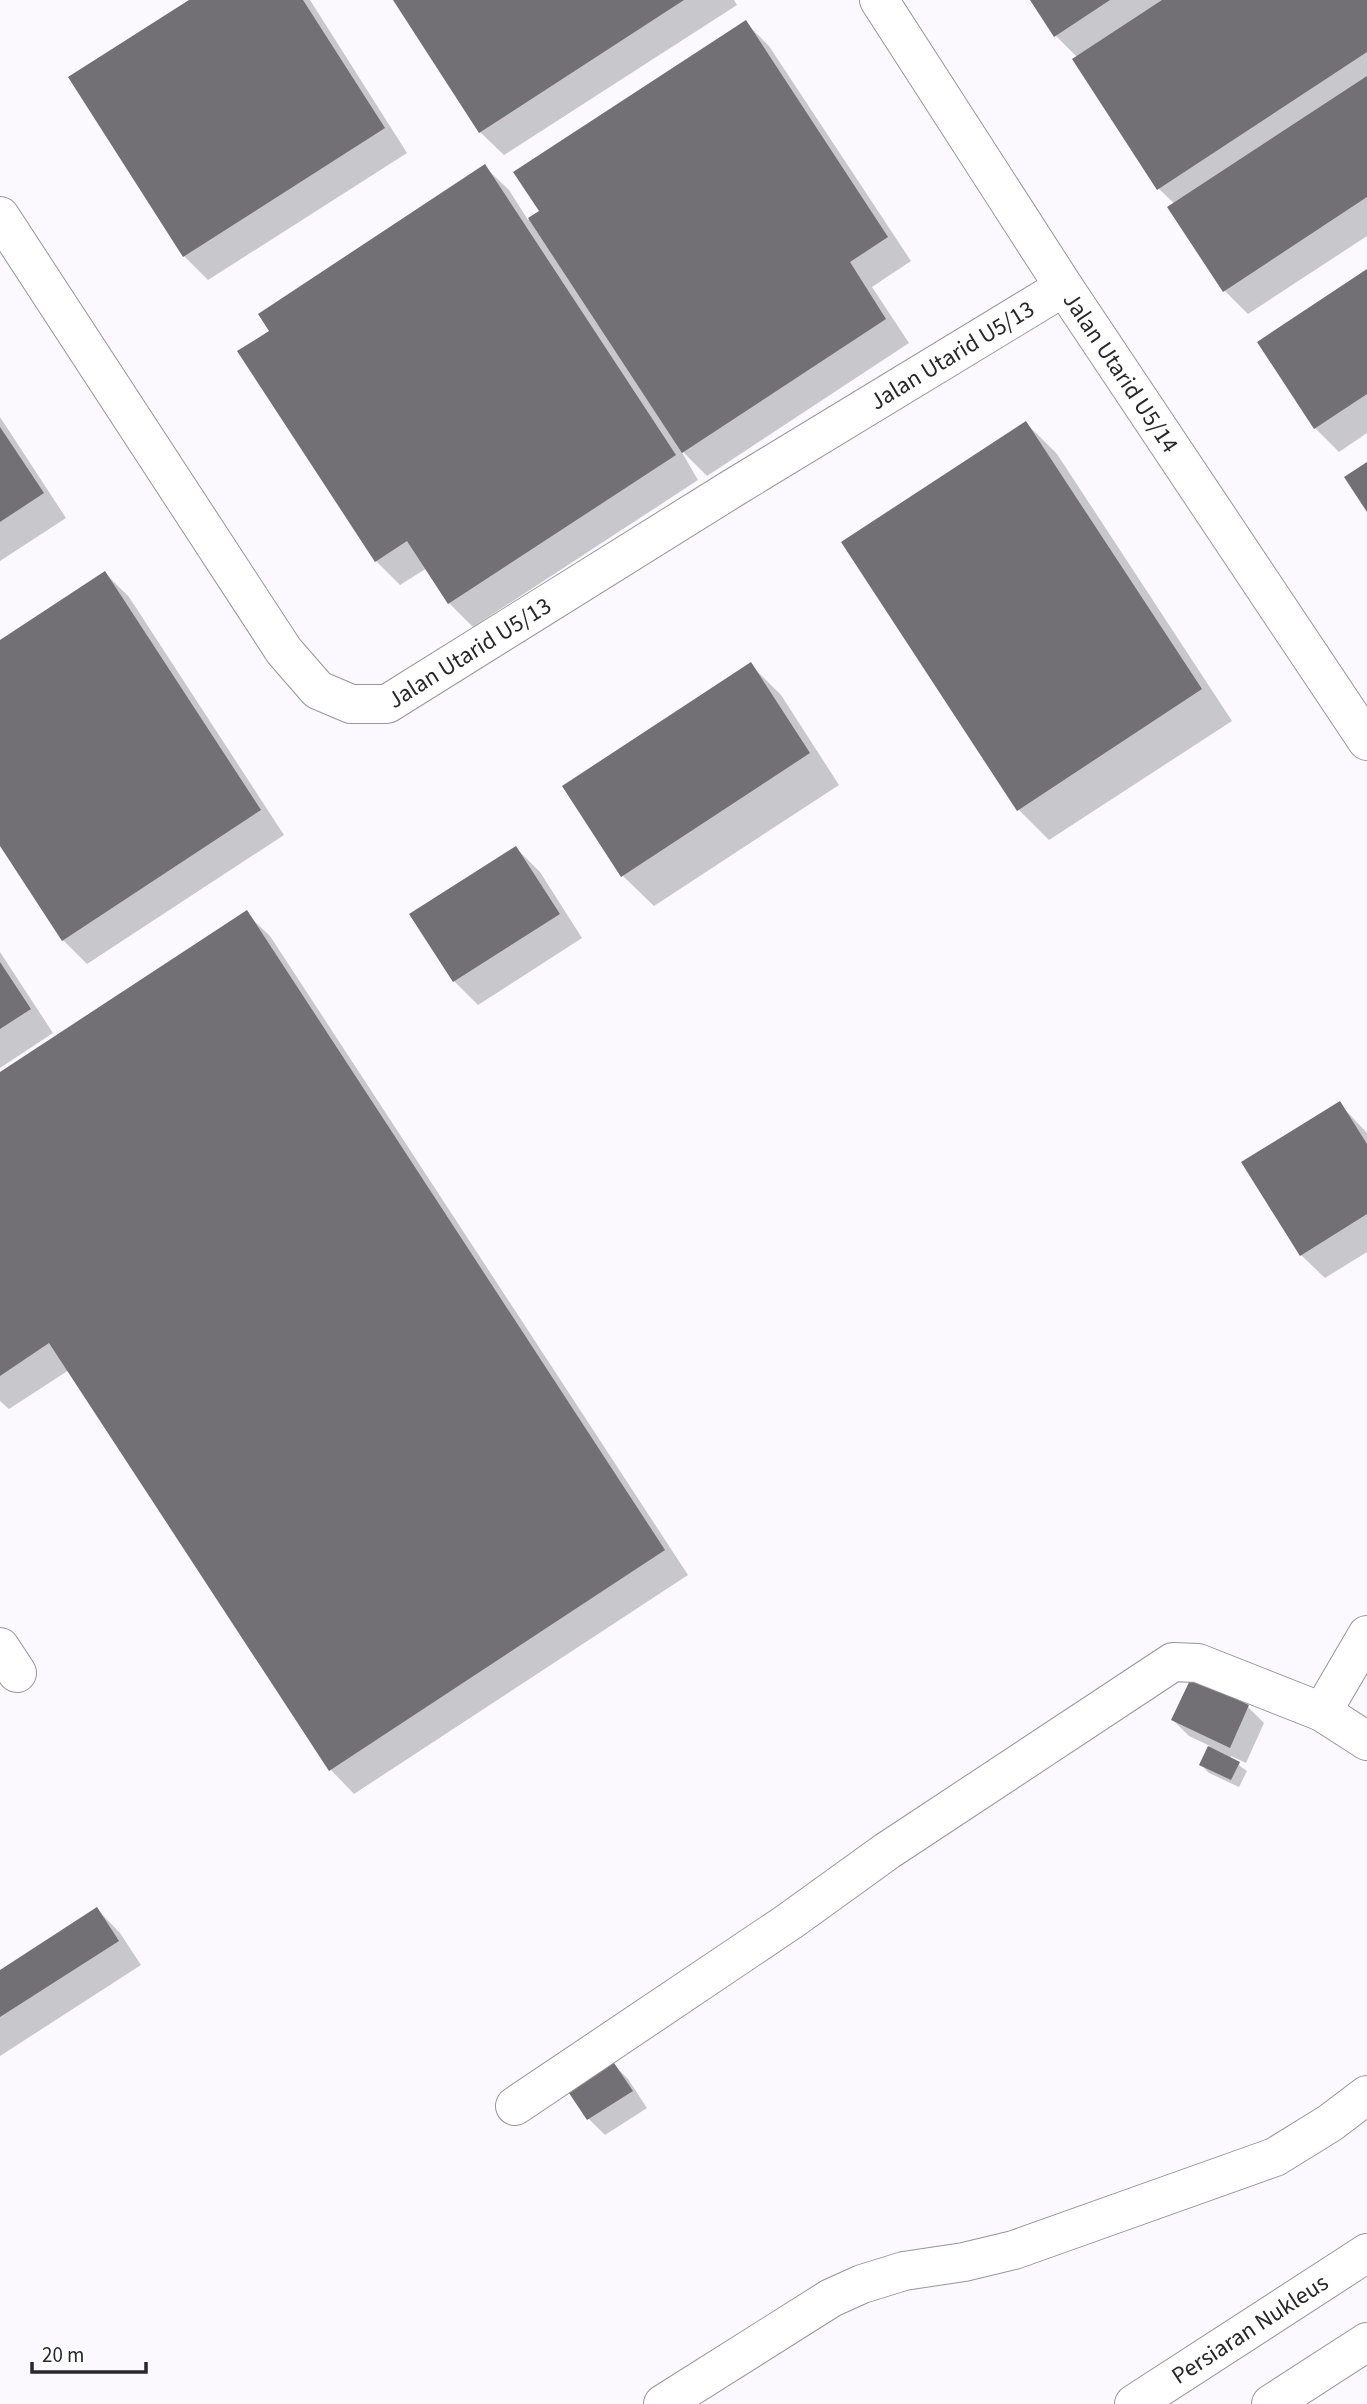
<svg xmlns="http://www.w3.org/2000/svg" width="1367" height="2404" font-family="'Source Sans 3',sans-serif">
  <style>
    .shadow { fill: #0003 }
    .building { fill: #727074 }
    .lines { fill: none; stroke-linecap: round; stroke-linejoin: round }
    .minor-casing { stroke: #979599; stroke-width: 40 }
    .minor { stroke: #fff; stroke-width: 38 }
    .labels { text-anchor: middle; stroke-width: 5; stroke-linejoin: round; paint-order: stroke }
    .street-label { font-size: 24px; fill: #282729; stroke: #fff }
  </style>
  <rect width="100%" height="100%" fill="#fbf9fe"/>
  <path class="shadow" d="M192,0H310L407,153L208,280L184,256Z
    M395,0H734L737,5L504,155L480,132Z
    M1032,0H1367V236L1248,314L1224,290L1175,204L1159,189L1077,57L1056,36Z
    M745,22L769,46L911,261L872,287L909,343L707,476L680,449L698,480L473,627L449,603L427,568L400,585L376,561L240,351L271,331L485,167L509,190L528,220L541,212Z
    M1367,272V433L1339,452L1315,428Z
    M0,417L66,518L0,561Z
    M1026,423L1057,454L1232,721L1049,840L1018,809Z
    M105,573L129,597L284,835L87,964L63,940L0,843V642Z
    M751,665L781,695L839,785L654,906L623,876Z
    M516,848L540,872L582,938L478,1005L454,981Z
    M246,913L270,936L688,1575L354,1794L331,1770L69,1370L9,1409L0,1401V1074Z
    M0,952L53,1033L0,1068Z
    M1339,1103L1367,1133V1252L1325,1278L1301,1255Z
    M1191,1680L1248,1707L1264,1723L1246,1763L1231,1756L1230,1759L1247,1771L1239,1787L1209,1773L1201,1765L1210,1746L1189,1736L1173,1720Z
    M97,1909L120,1933L141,1965L0,2056V1972Z
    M612,2063L628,2079L647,2108L605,2135L589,2119L570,2090Z"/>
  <path class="building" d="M189,0H303L385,128L183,257L68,77Z
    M393,0H684L479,133Z
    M1030,0H1110L1054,37Z
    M1162,0H1367V52L1157,190L1072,59Z
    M746,20L888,237L850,262L886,319L682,453L528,218L539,211L513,172Z
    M1367,76V197L1223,292L1167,207Z
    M485,164L676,455L448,604L407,541L375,562L237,351L269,331L258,314Z
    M1367,269V394L1314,429L1257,342Z
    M1026,421L1202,689L1017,811L841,542Z
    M0,427L44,493L0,522Z
    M1367,462V512L1344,477Z
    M105,571L261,810L62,941L0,846V640Z
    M751,662L810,753L621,877L562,786Z
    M516,846L560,914L453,982L409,914Z
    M247,910L665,1550L329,1771L49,1343L0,1376V1072Z
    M0,962L31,1009L0,1029Z
    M1340,1101L1367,1144V1214L1300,1256L1241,1162Z
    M1191,1678L1249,1705L1230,1748L1171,1720Z
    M1208,1746L1240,1762L1231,1780L1199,1765Z
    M97,1907L119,1941L0,2017V1970Z
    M612,2060L633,2091L587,2120L567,2090Z"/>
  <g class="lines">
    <g class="minor-casing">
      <g id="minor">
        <path id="s1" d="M879,0L1064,287L1367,741"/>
        <path id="s2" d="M0,216L284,651L318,690L351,704H387L733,488L1064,287"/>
        <path d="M0,1647L17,1673"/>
        <path d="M1322,1712L1367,1635"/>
        <path d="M515,2106L790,1921L887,1851L1173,1662L1198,1663L1322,1712L1367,1741"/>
        <path d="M663,2404L831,2298L862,2284L904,2271L964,2262L1014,2250L1275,2157L1330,2123L1367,2095"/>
        <path id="s3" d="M1134,2404L1367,2253"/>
        <path d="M1271,2404L1367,2342"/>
      </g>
    </g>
    <use href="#minor" class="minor"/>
  </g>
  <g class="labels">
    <g class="street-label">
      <text dy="8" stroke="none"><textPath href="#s2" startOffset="1307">Jalan Utarid U5/13</textPath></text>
      <text dy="8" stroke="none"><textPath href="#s1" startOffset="444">Jalan Utarid U5/14</textPath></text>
      <text dy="8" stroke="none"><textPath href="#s2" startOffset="740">Jalan Utarid U5/13</textPath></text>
      <text dy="8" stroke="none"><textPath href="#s3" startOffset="138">Persiaran Nukleus</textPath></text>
    </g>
  </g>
  <path d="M32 2362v10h114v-10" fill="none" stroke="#282729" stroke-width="3.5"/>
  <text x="42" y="2362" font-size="21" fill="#282729" stroke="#ffffff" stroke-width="5" paint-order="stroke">20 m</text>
</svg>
